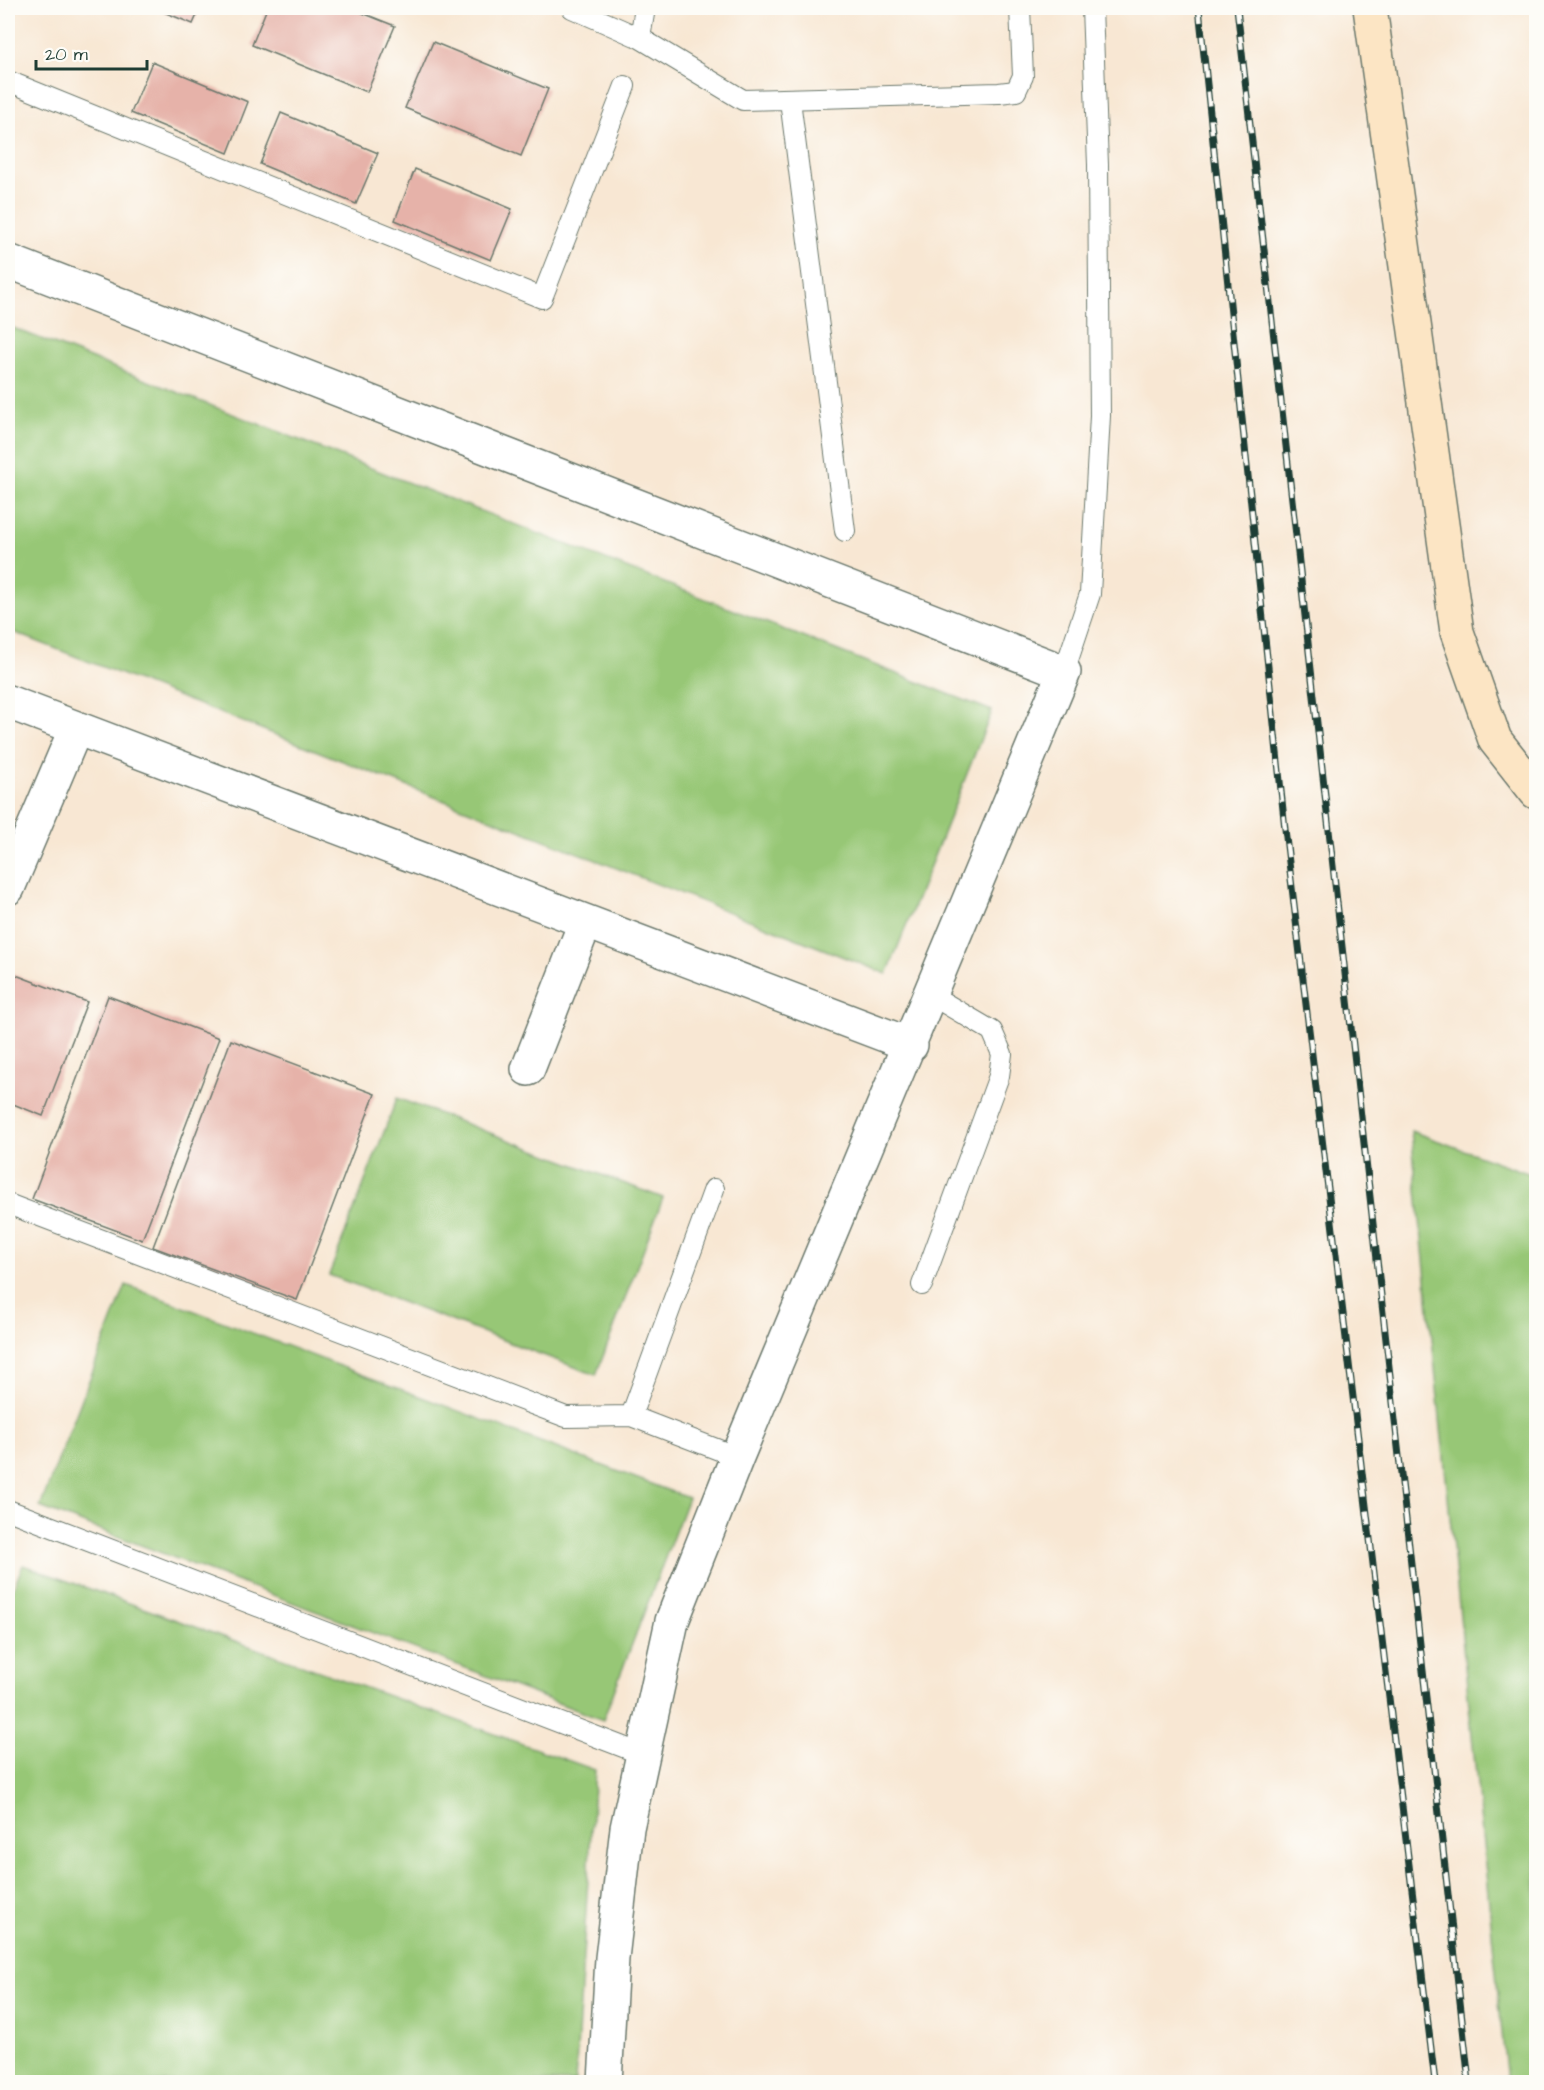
<svg xmlns="http://www.w3.org/2000/svg" width="1544" height="2090" font-family="'Architects Daughter',sans-serif">
  <style>
    .green { fill: #97c776; stroke: #5b8255; stroke-width: 1.5 }
    .building { fill: #e6b2a9 }
    .lines { fill: none; stroke-linecap: round; stroke-linejoin: round }
    .lane-casing { stroke: #6b786c; stroke-width: 22 }
    .street-casing { stroke: #6b786c; stroke-width: 36 }
    .secondary-casing { stroke: #6b786c; stroke-width: 36 }
    .lane { stroke: #fff; stroke-width: 20 }
    .street { stroke: #fff; stroke-width: 33 }
    .secondary { stroke: #fce5c4; stroke-width: 33 }
    .rail-casing { stroke: #1f3d34; stroke-width: 7 }
    .rail { stroke: #fdfcf7; stroke-width: 4.5; stroke-dasharray: 14; stroke-linecap: butt }
  </style>
  <rect width="100%" height="100%" fill="#fdfcf7"/>
  <filter id="ink" filterUnits="userSpaceOnUse"><feTurbulence type="fractalNoise" baseFrequency=".0167" numOctaves="2"/><feDisplacementMap in="SourceGraphic" scale="12" xChannelSelector="R" yChannelSelector="G"/><feConvolveMatrix kernelMatrix="1 2 1 2 8 2 1 2 1" color-interpolation-filters="sRGB"/></filter>
  <filter id="wash" filterUnits="userSpaceOnUse"><feTurbulence type="fractalNoise" baseFrequency=".008" numOctaves="4" result="noise"/><feDisplacementMap in="SourceGraphic" scale="24" xChannelSelector="R" yChannelSelector="G"/><feGaussianBlur stdDeviation="1.35" result="paint"/><feColorMatrix in="noise" values="0 0 0 0 0 0 0 0 0 0 0 0 0 0 0 0 0 1.4 0 .05"/><feComposite in="paint" operator="in"/></filter>
  <g filter="url(#wash)">
    <rect width="100%" height="100%" fill="#f8e7d3"/>
    <path class="green" d="M8,326L992,711L887,974L8,630Z
      M397,1098L663,1198L596,1375L329,1275Z
      M1411,1131L1536,1176V2082H1507Z
      M126,1285L688,1498L603,1720L40,1507Z
      M23,1565L595,1770L575,2082H8V1601Z"/>
    <g id="blocks">
      <path class="building" d="M154,8H200L193,24Z
        M267,8H350L395,26L367,92L252,45Z
        M433,42L548,89L521,156L405,108Z
        M152,62L248,102L228,153L131,113Z
        M281,113L378,153L356,204L260,164Z
        M415,169L512,209L491,260L395,220Z
        M8,972L87,1002L43,1116L8,1102Z
        M108,996L219,1038L142,1240L32,1199Z
        M231,1040L375,1094L297,1300L153,1247Z"/>
    </g>
  </g>
  <g filter="url(#ink)">
    <use href="#blocks" fill-opacity="0" stroke="#6b786c" stroke-width="1.5"/>
    <g class="lines">
      <g class="lane-casing">
        <path id="lane" d="M572,8L640,38
          M645,8L640,38L743,100L999,93L1016,91L1023,76L1020,8
          M8,81L542,298L625,86
          M790,100L845,531
          M1064,672L1090,594L1100,416L1098,165L1092,8
          M8,1204L566,1417L631,1416L737,1457
          M922,1285L999,1076L1002,1054L992,1031L931,995
          M631,1416L714,1189
          M8,1510L644,1755"/>
      </g>
      <g class="street-casing">
        <path id="street" d="M8,261L1064,672L737,1457L672,1621L627,1828L612,1958L605,2082
          M8,702L911,1045
          M8,888L76,728
          M528,1069L585,923"/>
      </g>
      <g class="secondary-casing">
        <path id="secondary" d="M1370,8L1457,632L1495,740L1536,792"/>
      </g>
      <use href="#lane" class="lane"/>
      <use href="#street" class="street"/>
      <use href="#secondary" class="secondary"/>
      <g class="rail-casing">
        <path id="rail" d="M1199,8L1285,829L1435,2082
          M1237,8L1469,2082"/>
      </g>
      <use href="#rail" class="rail"/>
    </g>
  </g>
  <rect width="1544" height="2090" fill="none" stroke="#fdfcf7" stroke-width="30"/>
  <path d="M36 60v9h111v-9" fill="none" stroke="#1f3d34" stroke-width="3"/>
  <text x="45" y="60" font-size="18" fill="#1f3d34" stroke="#fdfcf7" stroke-width="4.5" paint-order="stroke">20 m</text>
</svg>
